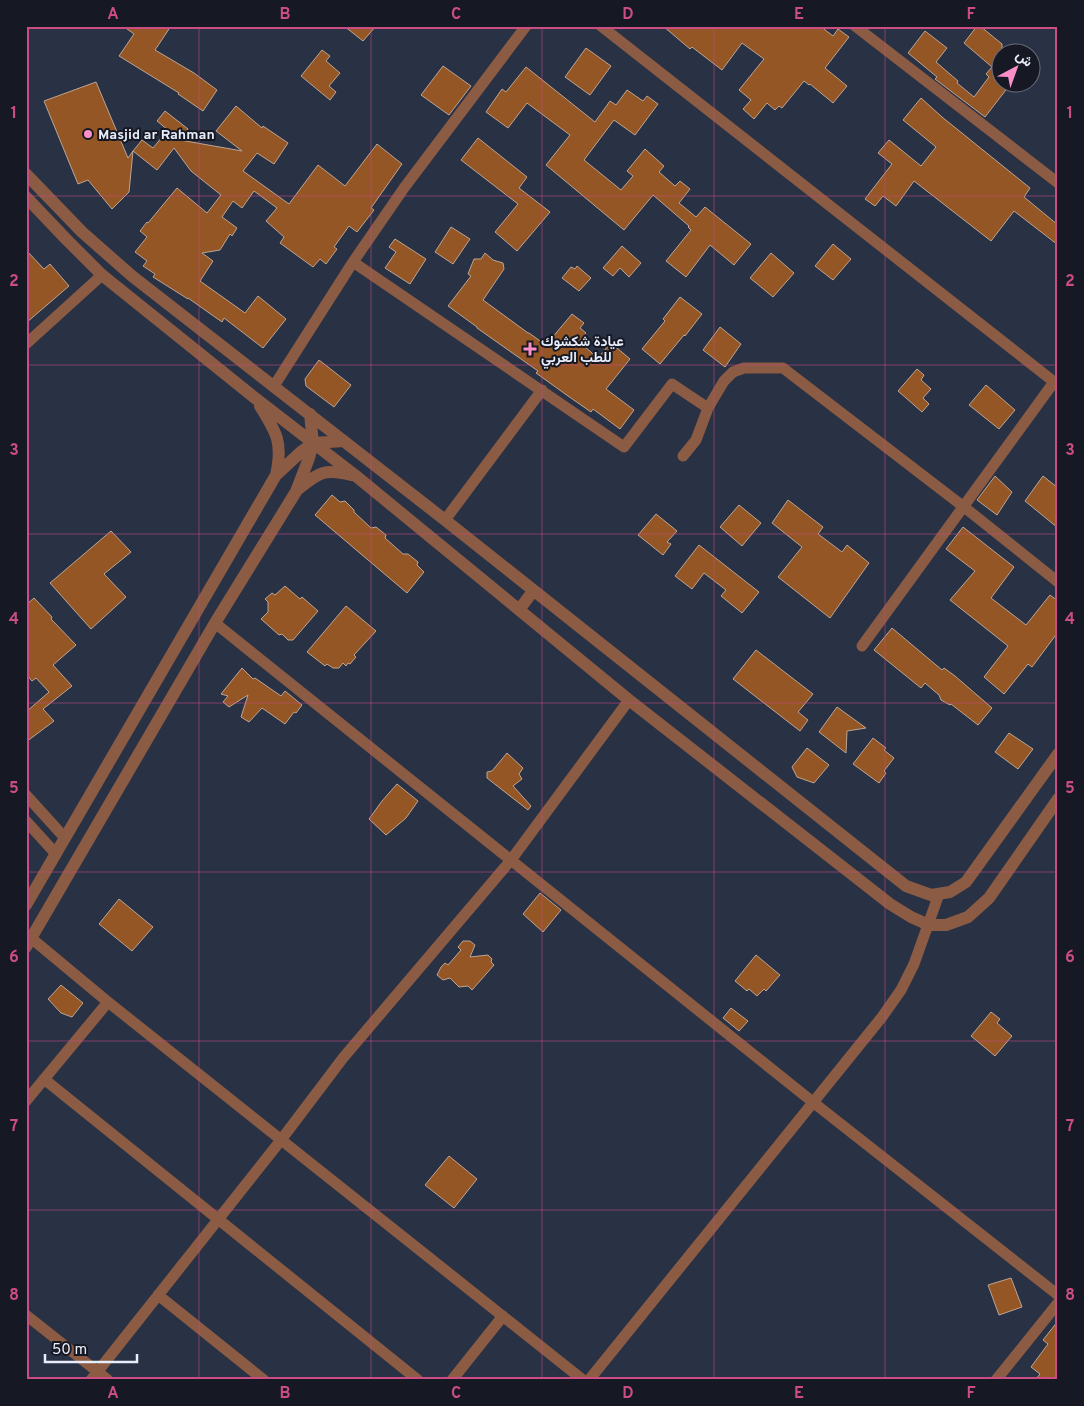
<svg xmlns="http://www.w3.org/2000/svg" width="1084" height="1406" font-family="Overpass,Vazirmatn,sans-serif">
  <style>
    .building { fill: #935624; stroke: #bea594 }
    .lines { fill: none; stroke-linecap: round; stroke-linejoin: round }
    .minor { stroke: #8b5b43; stroke-width: 11 }
    .tertiary { stroke: #8b5b43; stroke-width: 12 }
    .grid { fill: none; stroke: #cc4d83; stroke-width: 1; stroke-opacity: 0.55 }
    .poi-dot { fill: #fa8fc8; stroke: #161923; stroke-width: 2 }
    .labels { text-anchor: middle; stroke-width: 4; stroke-linejoin: round; paint-order: stroke }
    .poi-label { font-size: 14px; font-weight: bold; fill: #e8edfb; stroke: #161923; text-anchor: start }
    .neatline { fill: none; stroke: #cc4d83; stroke-width: 2 }
    .grid-label { font-size: 16px; text-anchor: middle; font-weight: bold; fill: #cc4d83 }
  </style>
  <rect width="100%" height="100%" fill="#293145"/>
  <path class="building" d="M123,26H171L155,50L194,73L217,90L203,111L178,94L179,93L119,56L134,34Z
    M344,26H376L363,41Z
    M663,26H820L833,36L838,29L849,37L825,68L847,86L833,103L810,84L809,85L804,81L782,108L779,106L775,110L767,103L754,119L743,109L751,100L739,90L764,59L742,43L722,70L692,47L690,49Z
    M977,26H980L1002,44V82H1012L985,117L935,79L937,77L908,53L925,31L947,48L936,62L958,81L957,83L974,97L989,77L986,74L992,67L964,43Z
    M586,48L611,66L590,95L565,77Z
    M322,50L330,56L326,61L340,73L329,86L336,92L330,100L301,76Z
    M443,66L471,86L449,115L421,95Z
    M526,67L595,122L610,101L616,105L627,90L643,101L647,96L658,104L635,135L614,120L584,160L621,190L633,176L627,171L645,149L664,166L659,172L675,186L680,181L690,189L679,203L696,217L705,207L751,244L734,265L710,245L686,277L666,261L691,230L688,227L689,226L653,195L624,230L546,165L570,135L527,103L508,128L486,112L502,89L506,92Z
    M96,82L128,158L133,151L129,192L112,209L88,180L78,184L44,101Z
    M921,98L942,117L1030,188L1024,197L1058,225V245L1014,211L991,241L914,181L896,206L883,196L875,206L865,199L892,164L878,153L889,140L921,166L936,147L903,120Z
    M236,106L262,128L263,126L288,143L274,164L257,153L243,171L289,204L318,165L345,186L377,144L402,164L371,208L374,210L357,232L349,226L334,247L337,249L326,264L320,259L313,267L280,243L284,237L266,221L277,208L254,191L242,208L233,201L222,217L237,228L232,236L230,234L220,250L202,253L213,261L200,281L245,313L258,296L286,319L263,348L224,318L222,322L188,298V299L153,277L155,274L143,266L147,261L135,252L147,237L140,231L147,222L148,223L177,188L207,213L221,195L191,171L174,148L157,170L133,151L142,140L153,148L168,130L157,121L165,111L188,129L180,140L242,151L216,131Z
    M478,138L527,177L519,188L550,212L517,251L495,232L518,204L461,160Z
    M451,227L470,239L453,264L435,252Z
    M395,239L426,259L410,284L385,268L396,252L389,247Z
    M833,244L851,259L833,280L815,266Z
    M622,246L641,263L629,277L620,268L613,276L603,268Z
    M26,250L44,269L50,264L69,286L26,323Z
    M485,253L493,260L503,263L504,269L483,300L528,333H529L546,345L572,314L584,323L580,328L586,333L579,342L598,358L608,346L614,350L617,348L630,359L606,389L634,410L620,429L593,409L591,412L568,396L536,373L538,371L477,328V327L448,306L471,276L468,274L474,259H481Z
    M771,253L794,273L773,297L750,278Z
    M577,266L591,278L579,291L562,278L571,267L575,269Z
    M680,297L702,314L685,336L684,335L660,364L642,349L665,321L663,319Z
    M720,327L741,344L725,367L703,350Z
    M319,360L351,385L334,407L306,386L305,379Z
    M917,369L924,375L921,380L931,389L923,398L929,404L922,412L898,391Z
    M986,385L1015,410L999,429L969,405Z
    M995,476L1012,492L997,515L977,500Z
    M1043,476L1058,488V528L1025,501Z
    M332,495L340,502L345,501L354,510V512L371,528L376,527L386,535L385,538L403,554H408L418,562L417,565L424,572L407,593L315,515Z
    M788,500L823,527L818,534L842,552L847,545L869,563L830,618L778,577L802,547L772,523Z
    M739,505L761,523L742,546L720,527Z
    M656,514L677,531L667,542L671,544L663,555L638,535Z
    M963,527L1014,567L991,598L1026,625L1050,595L1058,601V632L1032,667L1028,664L1004,694L984,677L1008,646L950,600L975,571L946,549Z
    M111,531L131,552L104,574L126,597L91,629L50,583Z
    M699,545L759,592L742,613L721,596L726,590L704,573L692,589L675,576Z
    M285,586L300,599L302,597L318,611L293,640H288L282,634L279,635L261,619L268,612V602L265,599L272,593L275,595Z
    M34,598L52,617L51,619L76,645L53,665L72,686L43,709L54,721L26,742V712L49,692L36,678L32,681L26,674V605Z
    M346,606L376,631L354,655L356,657L350,664L348,663L346,666L343,663L339,668H333L327,664L325,666L307,652Z
    M892,628L942,670L944,668L955,676L992,708L978,725L951,704L950,705L941,700L939,695L925,683L921,688L874,650Z
    M756,650L813,694L798,712L808,720L800,731L733,679Z
    M242,668L253,679L255,678L281,696L285,691L302,705L296,713L294,712L285,724L262,708L249,722L241,717L248,695L229,707L223,702L228,696L221,694Z
    M837,707L866,728L847,731L846,753L819,732Z
    M1009,733L1033,749L1018,769L995,752Z
    M873,738L886,748L884,750L894,758L884,771L886,773L879,783L853,764Z
    M807,748L829,765L814,783L797,777L792,767Z
    M507,753L523,768L519,774L522,779L513,786L531,806L528,810L487,778V772L492,771Z
    M397,784L418,801L406,818L386,835L369,819L382,801Z
    M540,893L561,910L543,932L523,914Z
    M119,899L153,927L132,951L99,924Z
    M463,941H470L475,945L470,957L488,955L492,959L491,962L494,965L472,990L468,986L459,987L450,978L443,980L437,975L441,967L445,963L448,965L461,950L458,947Z
    M756,955L780,975L766,991L764,989L757,996L749,989L747,991L735,981Z
    M61,985L83,1003L72,1017L61,1013L48,999Z
    M731,1008L748,1021L739,1031L723,1018Z
    M991,1012L1000,1019L997,1023L1012,1036L995,1056L971,1036Z
    M449,1156L477,1179L454,1208L425,1185Z
    M1011,1278L1022,1307L999,1315L988,1285Z
    M1058,1321V1375L1054,1380H1035L1040,1374L1031,1367L1048,1344L1043,1340Z"/>
  <g class="lines">
    <path class="minor" d="M601,26L1058,385
      M855,26L1058,183
      M353,262L624,447L672,384L708,408L724,381L733,372L744,368H783L964,507L1058,582
      M26,344L102,275
      M274,386L353,262L404,188L526,26
      M683,456L696,440L708,408
      M445,520L542,390
      M215,623L814,1103L1058,1295
      M862,646L1054,382
      M26,795L65,838
      M26,821L56,854
      M31,938L108,1002L583,1380
      M44,1079L418,1380
      M26,1101L108,1002
      M158,1295L264,1380
      M26,1315L108,1380
      M91,1380L281,1140L343,1058L511,860L629,700
      M452,1380L503,1316
      M589,1380L882,1017L901,990L914,964L939,894
      M996,1380L1058,1303"/>
    <path class="tertiary" d="M26,174L82,232L132,276L445,520L906,886L931,895L950,892L966,882L1058,754
      M26,197L67,240L102,275L255,398L356,476L629,700L890,904L911,917L929,925H946L968,917L989,898L1058,799
      M276,475L302,451L313,443L344,441
      M297,489L309,458L313,443L310,414
      M519,610L533,591
      M26,905L276,475C283,443 277,433 260,406
      M26,947L215,623L297,490C319,473 323,468 351,475"/>
  </g>
  <path class="grid" d="M199,26V1380M371,26V1380M542,26V1380M714,26V1380M885,26V1380M26,196H1058M26,365H1058M26,534H1058M26,703H1058M26,872H1058M26,1041H1058M26,1210H1058"/>
  <g class="poi-dot">
    <circle cx="88" cy="134" r="5"/>
    <path d="M527.5 341.5h5v5h5v5h-5v5h-5v-5h-5v-5h5z"/>
  </g>
  <g class="labels">
    <g class="poi-label">
      <text x="98" y="139">Masjid ar Rahman</text>
      <text x="541" y="346">عيادة شكشوك<tspan x="541" dy="16">للطب العربي</tspan></text>
    </g>
  </g>
  <rect width="1084" height="1406" fill="none" stroke="#161923" stroke-width="55"/>
  <g transform="translate(1016 68) rotate(41)"><circle r="24" fill="#161923" stroke="#6a6e79"/>
  <path d="M0-4L9 19L0 12L-9 19Z" fill="#fa8fc8"/>
  <text y="-8" font-size="14" font-weight="bold" text-anchor="middle" fill="#e8edfb">ش</text>
  </g>
  <path d="M45 1354v8h92v-8" fill="none" stroke="#e8edfb" stroke-width="2.5"/>
  <text x="52" y="1354" font-size="15" fill="#e8edfb" stroke="#161923" stroke-width="4" paint-order="stroke">50 m</text>
  <rect x="28" y="28" width="1028" height="1350" class="neatline"/>
  <g class="grid-label">
    <text x="113" y="19">A</text>
    <text x="285" y="19">B</text>
    <text x="456" y="19">C</text>
    <text x="628" y="19">D</text>
    <text x="799" y="19">E</text>
    <text x="971" y="19">F</text>
    <text x="14" y="118">1</text>
    <text x="1070" y="118">1</text>
    <text x="14" y="286">2</text>
    <text x="1070" y="286">2</text>
    <text x="14" y="455">3</text>
    <text x="1070" y="455">3</text>
    <text x="14" y="624">4</text>
    <text x="1070" y="624">4</text>
    <text x="14" y="793">5</text>
    <text x="1070" y="793">5</text>
    <text x="14" y="962">6</text>
    <text x="1070" y="962">6</text>
    <text x="14" y="1131">7</text>
    <text x="1070" y="1131">7</text>
    <text x="14" y="1300">8</text>
    <text x="1070" y="1300">8</text>
    <text x="113" y="1398">A</text>
    <text x="285" y="1398">B</text>
    <text x="456" y="1398">C</text>
    <text x="628" y="1398">D</text>
    <text x="799" y="1398">E</text>
    <text x="971" y="1398">F</text>
  </g>
</svg>
